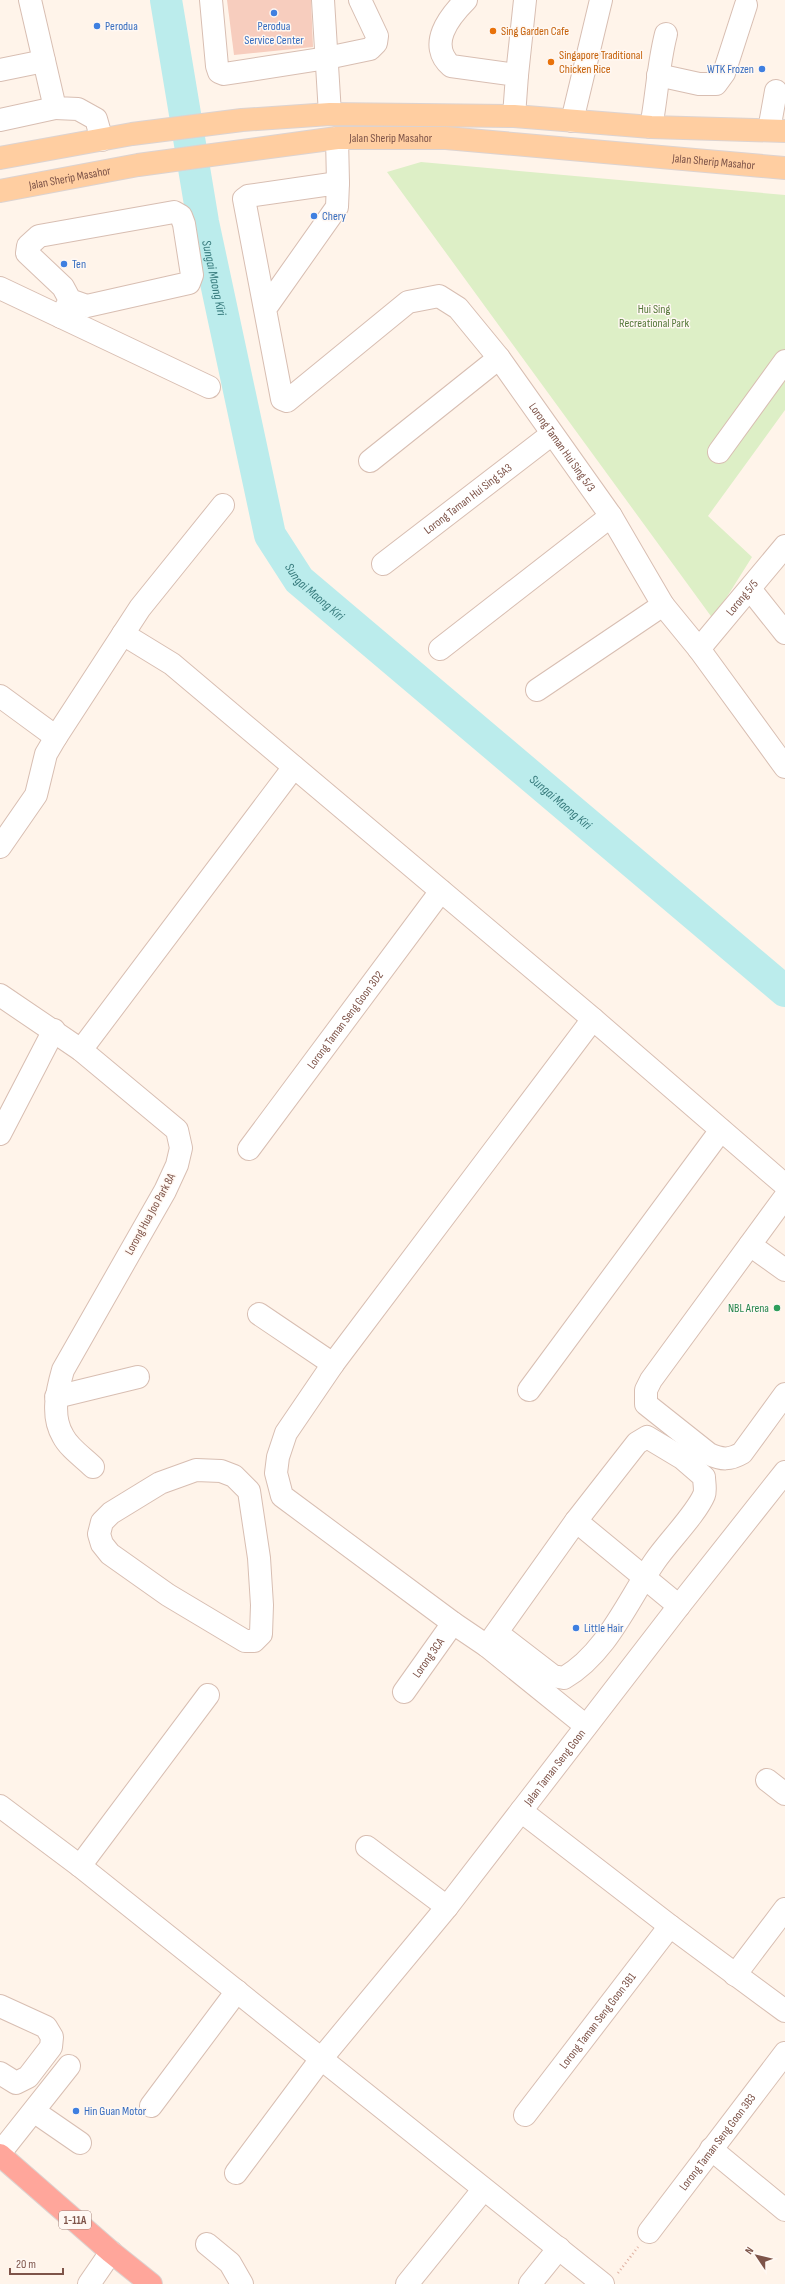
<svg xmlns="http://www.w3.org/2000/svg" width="785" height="2284" font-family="'Sofia Sans Condensed',sans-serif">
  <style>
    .green { fill: #ddefc6 }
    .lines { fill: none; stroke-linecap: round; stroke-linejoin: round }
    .river { stroke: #bbecec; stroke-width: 32 }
    .building { fill: #f7cdbe }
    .minor-casing { stroke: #d8beb2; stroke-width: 24 }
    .major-casing { stroke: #ddd3d0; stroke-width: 24 }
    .highway-casing { stroke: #ddd3d0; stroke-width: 24 }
    .path { stroke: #deafa0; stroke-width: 2.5; stroke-dasharray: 1 3; stroke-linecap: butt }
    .minor { stroke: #fff; stroke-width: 22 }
    .major { stroke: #ffcea1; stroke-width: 22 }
    .highway { stroke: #ffa69b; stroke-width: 22 }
    .shop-dot { fill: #3f7fe0; stroke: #fff8f3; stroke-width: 1.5 }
    .food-dot { fill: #e8710a; stroke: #fff8f3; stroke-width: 1.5 }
    .leisure-dot { fill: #2e9e5b; stroke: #fff8f3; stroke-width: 1.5 }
    .labels { text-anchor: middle; stroke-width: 3; stroke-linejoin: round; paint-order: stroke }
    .shield { fill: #fff8f3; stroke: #a5857c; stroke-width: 1 }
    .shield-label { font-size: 11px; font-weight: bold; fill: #7e5449 }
    .shop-label { font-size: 12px; fill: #366cbe; stroke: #fff8f3; text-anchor: start }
    .food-label { font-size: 12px; fill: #c56008; stroke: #fff8f3; text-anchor: start }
    .street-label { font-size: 12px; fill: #7e5449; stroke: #fff8f3 }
    .park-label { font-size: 12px; fill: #56783a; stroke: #fff8f3 }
    .leisure-label { font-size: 12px; fill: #27864d; stroke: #fff8f3; text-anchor: end }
    .water-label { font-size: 13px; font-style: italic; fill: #377b7d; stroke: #fff8f3 }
  </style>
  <rect width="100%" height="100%" fill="#fff4ea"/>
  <path class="green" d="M421,162L785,195V410L708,516L752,557L713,619L387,172Z"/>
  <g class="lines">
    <path class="river" id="s1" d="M166,0L203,222L270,535L299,580L785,991"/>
  </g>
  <path class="building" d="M227,0H311L313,47L234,55Z"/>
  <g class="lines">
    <g class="minor-casing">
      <g id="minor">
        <path d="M30,0L55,108L78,109L96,119L102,140"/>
        <path d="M211,0L217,66L219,72L224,74L327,58L370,49L376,43L377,36L360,0"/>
        <path d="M323,0L330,114"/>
        <path d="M466,0C449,17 427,45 451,66L517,75L514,116"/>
        <path d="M0,70L44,61"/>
        <path d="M517,75L525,0"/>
        <path d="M658,75L699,84H716L724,73L746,5"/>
        <path d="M0,120L55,108"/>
        <path d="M572,121L601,0"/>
        <path d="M651,127C657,96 658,65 666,34"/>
        <path d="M769,130L776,91"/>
        <path d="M337,138L338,183"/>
        <path d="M0,288L209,387"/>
        <path id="s2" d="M265,309L337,207L338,183L248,196L244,199L282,399L287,401L408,302L439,296L458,308L499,358L611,516L663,605L699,649L785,767"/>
        <path d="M61,317L70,300L63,287L27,253L28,246L39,236L174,212L181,216L184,224L192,275L189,283L87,306L70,300"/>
        <path d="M719,452L785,361"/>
        <path d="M370,461L499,358"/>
        <path id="s3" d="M383,564L552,434"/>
        <path d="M750,589L785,633"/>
        <path d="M123,634L172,664L593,1019L785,1185"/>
        <path d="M440,649L611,516"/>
        <path id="s4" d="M699,649L785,546"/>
        <path d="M537,690L663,605"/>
        <path d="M0,696L56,737"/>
        <path d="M0,847L36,795L46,754L56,737L140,608L223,505"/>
        <path d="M0,995L81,1050L177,1130L181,1148L177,1165L165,1191L63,1370C57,1391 51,1416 63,1436C69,1448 84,1458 93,1467"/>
        <path d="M81,1050L294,767"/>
        <path d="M0,1134L54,1030"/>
        <path id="s5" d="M249,1149L441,891"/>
        <path d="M785,1197L651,1380L646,1390V1404L709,1454C722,1460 730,1460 742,1453L785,1394"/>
        <path d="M750,1245L785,1270"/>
        <path d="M259,1314L333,1364"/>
        <path d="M529,1390L721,1130"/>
        <path d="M56,1397L138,1377"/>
        <path d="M196,1470L221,1471L234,1476L249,1491L259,1558L262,1605L261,1634L254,1641H245L168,1595L110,1554L102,1544L99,1534L102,1522L111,1513L160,1483Z"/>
        <path d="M576,1521L679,1606"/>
        <path d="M487,1646L576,1521L637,1443L647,1437L682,1458L704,1477C704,1482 706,1490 704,1495C696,1514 668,1542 655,1561C628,1600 607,1653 564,1678L553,1676L497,1633"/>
        <path id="s6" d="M404,1692L453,1623"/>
        <path d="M586,1726L487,1646L453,1623L282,1496L276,1473L278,1457L286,1433L333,1364L593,1019"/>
        <path d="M767,1780L785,1794"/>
        <path d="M0,1806L80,1866L603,2284"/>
        <path d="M521,1811L670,1926L785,2011"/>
        <path d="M367,1847L447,1907"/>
        <path d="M80,1866L208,1695"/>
        <path d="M735,1975L785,1909"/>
        <path d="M0,2006L46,2027L52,2037L51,2047L28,2077L16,2083L0,2073"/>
        <path d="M151,2106L237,1991"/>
        <path d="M35,2112L80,2143"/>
        <path id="s7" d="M525,2115L670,1926"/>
        <path d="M711,2149L785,2210"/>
        <path d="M0,2153L69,2066"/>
        <path id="s8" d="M236,2173L321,2059L447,1907L679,1606L785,1472"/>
        <path id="s9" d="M649,2232L785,2053"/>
        <path d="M207,2244L230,2263L242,2284"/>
        <path d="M89,2284L111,2252"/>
        <path d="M407,2284L483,2190"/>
        <path d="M530,2284L559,2248"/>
      </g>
    </g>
    <g class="major-casing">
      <g id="major">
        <path d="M0,158L132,134L242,120L330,114L514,116L651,127L785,131"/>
        <path id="s10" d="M0,191L138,165L337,138H446L785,168"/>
      </g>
    </g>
    <g class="highway-casing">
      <path id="highway" d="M0,2155L111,2252L151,2284"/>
    </g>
    <path class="path" d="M618,2273L638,2247"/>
    <use href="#minor" class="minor"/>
    <use href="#major" class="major"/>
    <use href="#highway" class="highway"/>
  </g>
  <g class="shop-dot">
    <circle cx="274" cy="13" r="4"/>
    <circle cx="97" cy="26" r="4"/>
    <circle cx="762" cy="69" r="4"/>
    <circle cx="314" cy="216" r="4"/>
    <circle cx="64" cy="264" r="4"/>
    <circle cx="576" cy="1628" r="4"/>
    <circle cx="76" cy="2111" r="4"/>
  </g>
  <g class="food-dot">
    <circle cx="493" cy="31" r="4"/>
    <circle cx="551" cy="62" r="4"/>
  </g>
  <circle class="leisure-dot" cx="777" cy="1308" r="4"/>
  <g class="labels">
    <rect class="shield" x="59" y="2211" width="32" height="18" rx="3"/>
    <g class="shield-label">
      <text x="75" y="2224">1-11A</text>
    </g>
    <g class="shop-label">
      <text x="105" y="30">Perodua</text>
      <text x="274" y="30" text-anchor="middle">Perodua<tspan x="274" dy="14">Service Center</tspan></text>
      <text x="754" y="73" text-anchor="end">WTK Frozen</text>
      <text x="322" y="220">Chery</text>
      <text x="72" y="268">Ten</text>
      <text x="584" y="1632">Little Hair</text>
      <text x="84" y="2115">Hin Guan Motor</text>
    </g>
    <g class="food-label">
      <text x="501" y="35">Sing Garden Cafe</text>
      <text x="559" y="59">Singapore Traditional<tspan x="559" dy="14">Chicken Rice</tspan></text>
    </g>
    <g class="street-label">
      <text dy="4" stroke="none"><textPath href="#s10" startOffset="395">Jalan Sherip Masahor</textPath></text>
      <text dy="4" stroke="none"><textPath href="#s10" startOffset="719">Jalan Sherip Masahor</textPath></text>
      <text dy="4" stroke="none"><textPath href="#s10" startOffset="71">Jalan Sherip Masahor</textPath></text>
      <text dy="4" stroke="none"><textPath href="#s2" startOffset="838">Lorong Taman Hui Sing 5/3</textPath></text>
      <text dy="4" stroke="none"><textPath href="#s3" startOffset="107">Lorong Taman Hui Sing 5A3</textPath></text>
      <text dy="4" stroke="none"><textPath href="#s4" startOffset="67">Lorong 5/5</textPath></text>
      <text dy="4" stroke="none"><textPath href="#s5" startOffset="161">Lorong Taman Seng Goon 3D2</textPath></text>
      <text transform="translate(150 1214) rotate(-61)" y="4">Lorong Hua Joo Park 8A</text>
      <text dy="4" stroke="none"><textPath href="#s6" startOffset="42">Lorong 3CA</textPath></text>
      <text dy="4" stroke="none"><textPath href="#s8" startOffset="516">Jalan Taman Seng Goon</textPath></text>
      <text dy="4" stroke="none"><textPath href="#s7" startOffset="119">Lorong Taman Seng Goon 3B1</textPath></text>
      <text dy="4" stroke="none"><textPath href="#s9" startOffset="113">Lorong Taman Seng Goon 3B3</textPath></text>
    </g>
    <g class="park-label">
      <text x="654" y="313">Hui Sing<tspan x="654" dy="14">Recreational Park</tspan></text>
    </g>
    <g class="leisure-label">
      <text x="769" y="1312">NBL Arena</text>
    </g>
    <g class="water-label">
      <text dy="5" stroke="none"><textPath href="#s1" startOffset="282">Sungai Maong Kiri</textPath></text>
      <text dy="5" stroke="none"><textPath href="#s1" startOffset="618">Sungai Maong Kiri</textPath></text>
      <text dy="5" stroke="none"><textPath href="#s1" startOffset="942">Sungai Maong Kiri</textPath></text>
    </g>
  </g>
  <g transform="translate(757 2256) rotate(305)" stroke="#fff8f3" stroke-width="3" paint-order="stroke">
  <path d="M0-3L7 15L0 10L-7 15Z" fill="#7e5449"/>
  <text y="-6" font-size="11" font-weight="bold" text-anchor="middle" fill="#7e5449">N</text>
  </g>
  <path d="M10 2268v6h53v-6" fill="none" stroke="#7e5449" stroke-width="2"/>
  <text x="16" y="2268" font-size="12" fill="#7e5449" stroke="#fff8f3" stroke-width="3" paint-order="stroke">20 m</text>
</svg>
